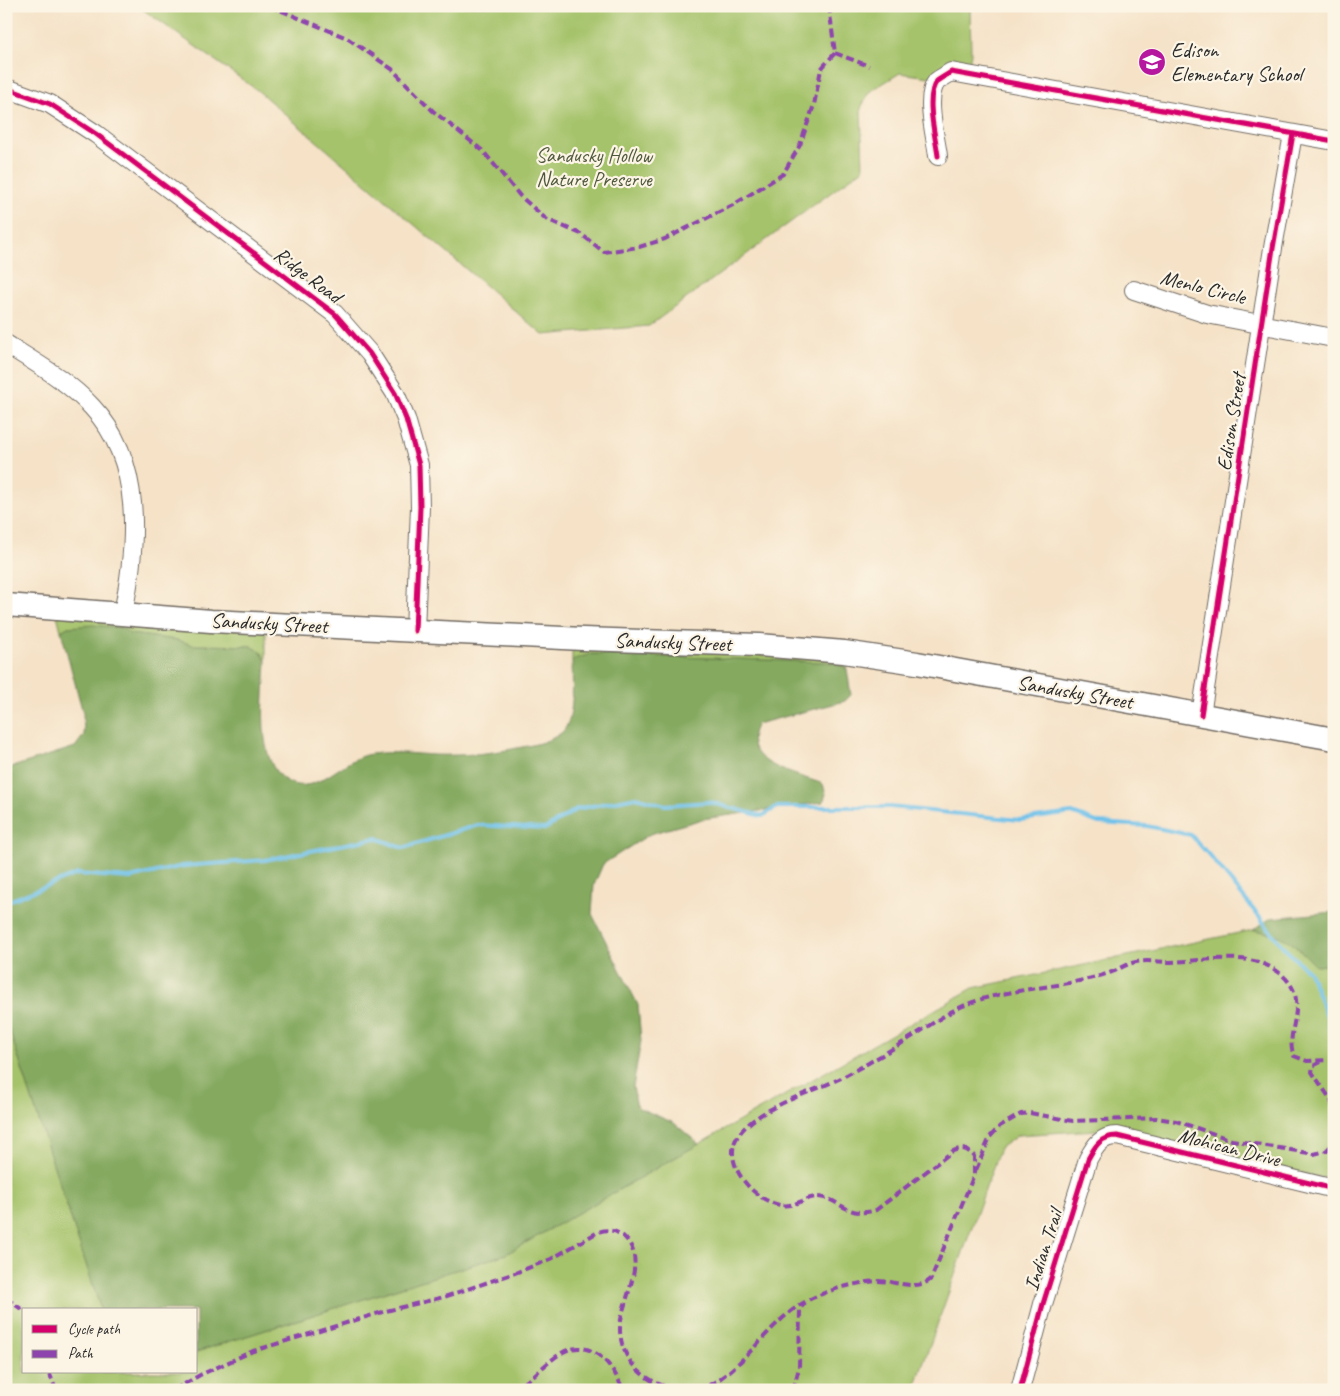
<svg xmlns="http://www.w3.org/2000/svg" width="1340" height="1396" font-family="Caveat,sans-serif">
  <style>
    .green { fill: #a5c36a; stroke: #68774a }
    .forest { fill: #84a95e; stroke: #586a44 }
    .lines { fill: none; stroke-linecap: round; stroke-linejoin: round }
    .stream { stroke: #6ec1ea; stroke-width: 4 }
    .minor-casing { stroke: #726b62; stroke-width: 20 }
    .major-casing { stroke: #726b62; stroke-width: 25 }
    .minor { stroke: #fff; stroke-width: 18 }
    .major { stroke: #fff; stroke-width: 22 }
    .quiet { stroke: #8e44ad; stroke-width: 4; stroke-dasharray: 8 4; stroke-linecap: butt }
    .cycleway-casing { stroke: #fcf5e5; stroke-width: 8 }
    .cycleway { stroke: #d6006c; stroke-width: 5 }
    .labels { text-anchor: middle; stroke-width: 4.5; stroke-linejoin: round; paint-order: stroke }
    .poi-label { font-size: 21px; fill: #2b2b2b; stroke: #fcf5e5; text-anchor: start }
    .park-label { font-size: 21px; fill: #50593e; stroke: #fcf5e5 }
    .street-label { font-size: 21px; fill: #2b2b2b; stroke: #fcf5e5 }
  </style>
  <rect width="100%" height="100%" fill="#fcf5e5"/>
  <filter id="ink" filterUnits="userSpaceOnUse"><feTurbulence type="fractalNoise" baseFrequency=".02" numOctaves="2"/><feDisplacementMap in="SourceGraphic" scale="10" xChannelSelector="R" yChannelSelector="G"/><feConvolveMatrix kernelMatrix="1 2 1 2 8 2 1 2 1" color-interpolation-filters="sRGB"/></filter>
  <filter id="wash" filterUnits="userSpaceOnUse"><feTurbulence type="fractalNoise" baseFrequency=".0096" numOctaves="4" result="noise"/><feDisplacementMap in="SourceGraphic" scale="20" xChannelSelector="R" yChannelSelector="G"/><feGaussianBlur stdDeviation="1.12" result="paint"/><feColorMatrix in="noise" values="0 0 0 0 0 0 0 0 0 0 0 0 0 0 0 0 0 1.4 0 .05"/><feComposite in="paint" operator="in"/></filter>
  <g filter="url(#wash)">
    <rect width="100%" height="100%" fill="#f5e2c7"/>
    <path class="green" d="M138,6H970L971,53L968,70L929,77L900,73L869,92L861,108L863,169L649,326L543,335L257,90Z
      M57,615L266,632V661L261,652L251,646L193,645L177,640L130,634L122,628L68,627L61,631Z
      M572,646L844,659L847,669L836,663L822,662L591,654L572,660Z
      M1253,930C1287,934 1292,942 1316,966L1334,964V1180L1096,1130L1018,1135L1000,1148L914,1390H6V1027L9,1029L101,1310H24V1372H196V1352L506,1254L973,988Z"/>
    <path class="forest" d="M93,625L122,628L130,634L177,640L193,645L251,646L261,652L266,661C265,693 254,764 288,782C317,797 343,757 371,754C392,751 414,754 435,755C465,756 494,753 522,747C534,745 551,741 561,733C576,722 572,678 572,660L591,654L822,662L836,663L847,669L851,695L845,701L757,724C735,763 798,774 823,784L826,794L823,802L703,819L650,834L603,864L594,885L592,914L638,1005L641,1041L633,1087L637,1107L674,1123L699,1144L506,1254L196,1352V1310H101L9,1029L6,1027V769L75,747L84,735L83,713L61,631L68,627Z
      M1334,912V964L1316,966C1292,942 1287,935 1253,930L1271,918Z"/>
    <g class="lines">
      <path class="stream" d="M6,902L77,874L130,878L183,866L265,860L376,838L403,848L478,825L545,829L577,809L636,797L665,805L709,802L762,816L777,807H890L1020,820L1072,813L1099,823L1147,826L1191,835L1216,863L1284,948L1309,972L1327,1016L1334,1045"/>
    </g>
  </g>
  <g filter="url(#ink)">
    <g class="lines">
      <g class="minor-casing">
        <path id="minor" d="M6,88L50,104L96,134L335,314L370,354L395,393L406,419L419,465L420,507L415,631
          M938,156C936,138 924,96 937,81C941,78 947,75 951,72L1334,141
          M1134,290L1207,314L1328,337
          M6,344C36,363 68,381 92,407C144,462 137,545 123,613
          M1201,715L1273,248L1293,134
          M1020,1390L1043,1304L1088,1159C1095,1146 1101,1136 1117,1136L1334,1189"/>
      </g>
      <g class="major-casing">
        <path id="major" d="M6,605L211,621L583,639L759,645L844,652L917,663L1334,739"/>
      </g>
      <use href="#minor" class="minor"/>
      <use href="#major" class="major"/>
      <path class="quiet" d="M270,6L347,38L392,69L433,111L483,151L520,196L546,219L581,234L604,252L639,247L665,239L733,205L783,174L800,145L814,105L821,69L835,53L829,6
        M835,53L869,66
        M1321,1062L1313,1066L1312,1072L1331,1100L1334,1113
        M976,1170L990,1137L1000,1126L1021,1114L1030,1113L1073,1121L1157,1118L1176,1121L1232,1140L1314,1154L1326,1151L1334,1143
        M6,1298L24,1311
        M49,1372L56,1390
        M174,1390L200,1375L253,1351L386,1311L444,1297L515,1273L551,1259L598,1232C608,1229 615,1230 623,1236C651,1260 619,1303 620,1331C622,1364 647,1383 677,1390
        M514,1390C531,1380 543,1365 560,1354C589,1335 613,1364 623,1390
        M698,1390C747,1372 768,1316 817,1296C835,1288 856,1283 876,1281C893,1280 917,1292 931,1279L974,1175V1156C967,1149 963,1147 953,1151L876,1210C846,1219 840,1198 818,1197C805,1197 794,1208 780,1205C752,1200 718,1160 740,1133C760,1107 810,1093 839,1079C866,1065 893,1049 918,1033C933,1023 947,1013 963,1006C995,992 1035,989 1069,983C1084,980 1098,977 1112,972C1120,969 1126,964 1136,962C1147,960 1159,962 1171,962C1196,961 1234,955 1258,962C1265,964 1275,969 1281,974C1313,1001 1283,1030 1294,1056L1307,1061L1328,1060
        M793,1390L799,1368L800,1309L805,1303"/>
      <g class="cycleway-casing">
        <path id="cycleway" d="M6,88L50,104L96,134L335,314L370,354L395,393L406,419L419,465L420,507L415,631
          M938,156C936,138 924,96 937,81C941,78 947,75 951,72L1334,141
          M1201,715L1273,248L1293,134
          M1020,1390L1043,1304L1088,1159C1095,1146 1101,1136 1117,1136L1334,1189"/>
      </g>
      <use href="#cycleway" class="cycleway"/>
    </g>
  </g>
  <defs>
    <g id="school-disc" transform="scale(1.4375)"><circle r="9.5" fill="#b5179e" stroke="#fcf5e5"/><path d="M0-5L7-2L0 1L-7-2ZM-4 1L0 2.5L4 1V4Q0 6-4 4Z" fill="#fff"/></g>
  </defs>
  <g fill-rule="evenodd">
    <use href="#school-disc" x="1152" y="62"/>
  </g>
  <g class="labels">
    <g class="poi-label">
      <text x="1171" y="57">Edison<tspan x="1171" dy="24">Elementary School</tspan></text>
    </g>
    <g class="park-label">
      <text x="594" y="162">Sandusky Hollow<tspan x="594" dy="24">Nature Preserve</tspan></text>
    </g>
    <g class="street-label">
      <text transform="translate(308 275) rotate(37)" y="7">Ridge Road</text>
      <text transform="translate(1203 287) rotate(14)" y="7">Menlo Circle</text>
      <text transform="translate(1231 422) rotate(-81)" y="7">Edison Street</text>
      <text transform="translate(269 623) rotate(3)" y="7">Sandusky Street</text>
      <text transform="translate(673 642) rotate(2)" y="7">Sandusky Street</text>
      <text transform="translate(1075 692) rotate(10)" y="7">Sandusky Street</text>
      <text transform="translate(1229 1147) rotate(14)" y="7">Mohican Drive</text>
      <text transform="translate(1043 1250) rotate(-72)" y="7">Indian Trail</text>
    </g>
  </g>
  <rect width="1340" height="1396" fill="none" stroke="#fcf5e5" stroke-width="25"/>
  <rect x="22" y="1308" width="175" height="65" fill="#fcf5e5" stroke="#a8a49b"/>
  <rect x="32" y="1325" width="25" height="8" fill="#d6006c" stroke="#a8a49b"/>
  <text x="68" y="1334" font-size="15" fill="#2b2b2b">Cycle path</text>
  <rect x="32" y="1350" width="25" height="8" fill="#8e44ad" stroke="#a8a49b"/>
  <text x="68" y="1358" font-size="15" fill="#2b2b2b">Path</text>
</svg>
